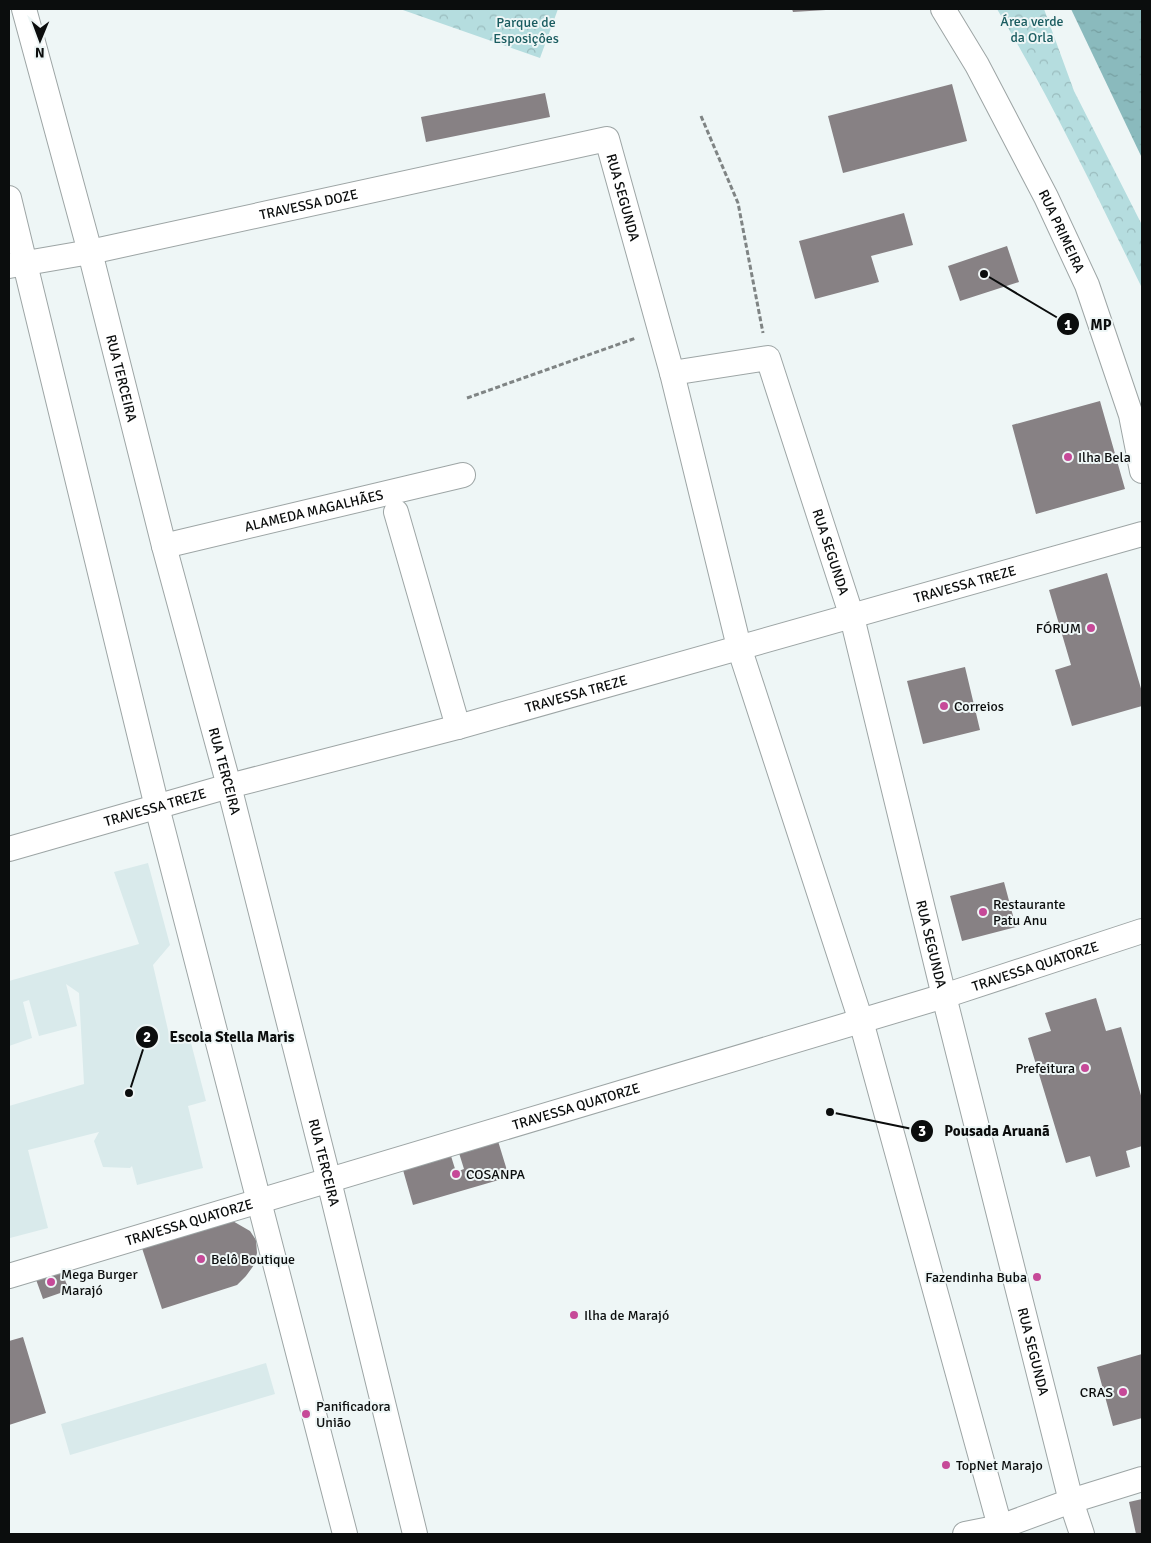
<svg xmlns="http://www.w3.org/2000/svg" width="1151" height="1543" font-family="Signika,sans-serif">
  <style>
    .built { fill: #d9eaeb }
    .forest { fill: url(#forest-crowns) }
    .water { fill: url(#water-ripples) }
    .building { fill: #878184 }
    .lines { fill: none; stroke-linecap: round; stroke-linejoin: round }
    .street-casing { stroke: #9da5a5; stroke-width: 26 }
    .path { stroke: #7f8484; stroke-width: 3; stroke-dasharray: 5 2.5; stroke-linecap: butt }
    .street { stroke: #fff; stroke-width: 24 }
    .poi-dot { fill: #c64998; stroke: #eef6f6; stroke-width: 2 }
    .labels { text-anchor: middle; stroke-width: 4; stroke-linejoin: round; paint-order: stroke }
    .park-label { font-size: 14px; fill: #1a5c60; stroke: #eef6f6 }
    .street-label { font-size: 14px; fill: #0b0d0d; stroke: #eef6f6 }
    .poi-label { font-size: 14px; fill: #0b0d0d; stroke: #eef6f6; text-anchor: start }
    .leader { fill: none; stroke: #0b0d0d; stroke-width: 2 }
    .callout-dot { fill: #0b0d0d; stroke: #eef6f6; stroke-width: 2 }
    .mark-label { font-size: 15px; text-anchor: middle; font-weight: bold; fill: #fff }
    .callout-label { font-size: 15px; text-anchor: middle; font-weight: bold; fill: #0b0d0d; stroke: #eef6f6; stroke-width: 4; stroke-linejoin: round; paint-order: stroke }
  </style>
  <defs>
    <pattern id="forest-crowns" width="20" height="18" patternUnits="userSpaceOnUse" patternTransform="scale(1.25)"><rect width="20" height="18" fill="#b5dddf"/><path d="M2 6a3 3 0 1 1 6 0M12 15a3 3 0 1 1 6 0" fill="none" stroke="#9abcbe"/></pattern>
    <pattern id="water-ripples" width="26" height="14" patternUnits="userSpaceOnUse" patternTransform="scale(1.25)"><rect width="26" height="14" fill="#8ababd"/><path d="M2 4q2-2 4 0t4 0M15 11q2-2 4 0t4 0" fill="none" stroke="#769fa1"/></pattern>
  </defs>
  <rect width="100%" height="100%" fill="#eef6f6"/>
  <path class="built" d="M148,863L170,945L153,965L171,1043L190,1039L206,1101L188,1106L203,1168L137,1185L132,1166L130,1168L103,1167L94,1141L99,1132L28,1150L48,1228L10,1238L9,1232V1106L84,1084L79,993L66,984L77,1026L39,1036L29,1000L23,1002L32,1038L9,1046V981L139,944L114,872Z
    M266,1363L275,1394L70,1455L61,1424Z"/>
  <path class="forest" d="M400,9H558L540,58Z
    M997,9H1044L1074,91L1142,225V288C1096,194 1051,99 997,9Z"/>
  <path class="water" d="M1071,9H1142V158Z"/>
  <path class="building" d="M792,9H826V10L793,12Z
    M952,84L967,141L843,173L828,116Z
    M545,93L550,117L426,142L421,117Z
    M904,213L913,245L871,256L879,282L815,299L799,241Z
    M1007,246L1019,282L960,301L948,266Z
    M1100,401L1125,489L1036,514L1012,425Z
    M1107,573L1142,692V706L1072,726L1055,670L1071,665L1049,590Z
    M965,667L980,730L923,744L907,681Z
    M1004,882L1016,927L962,941L950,896Z
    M1096,998L1106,1031L1121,1027L1142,1099V1146L1126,1151L1130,1167L1096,1177L1090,1156L1066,1163L1028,1038L1051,1031L1045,1013Z
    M498,1141L509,1177L413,1205L403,1170L451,1156L456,1172L464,1169L459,1153Z
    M231,1220L250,1231L256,1240L257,1253L254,1265L246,1276L237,1285L162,1309L140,1242Z
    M59,1265L69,1290L43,1299L34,1274Z
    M23,1337L46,1413L9,1425V1341Z
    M1142,1354V1418L1113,1426L1097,1367Z
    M1142,1499V1534H1136L1129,1502Z"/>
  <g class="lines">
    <g class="street-casing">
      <g id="street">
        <path id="s1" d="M24,9L90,252L164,546L229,786L329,1181L415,1534"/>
        <path id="s2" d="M943,9L977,65L1046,197L1087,285L1131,415L1142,471"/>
        <path d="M9,198L157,807L345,1534"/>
        <path id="s3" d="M9,266L90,252L607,139L672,373L739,647L861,1021L1002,1534"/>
        <path id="s4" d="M672,373L768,358L852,617L944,996L1071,1501L1082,1534"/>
        <path d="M396,512L458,727"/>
        <path id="s5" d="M164,546L463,475"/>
        <path id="s6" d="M9,849L229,786L458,727L1142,534"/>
        <path id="s7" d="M9,1276L944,996L1142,931"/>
        <path d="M965,1534L1000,1527L1071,1501L1142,1479"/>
      </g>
    </g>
    <path class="path" d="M701,116L738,203L763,333
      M467,398L636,338"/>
    <use href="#street" class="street"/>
  </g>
  <g class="poi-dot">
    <circle cx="1068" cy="457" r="5"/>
    <circle cx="1091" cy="628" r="5"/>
    <circle cx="944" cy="706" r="5"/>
    <circle cx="983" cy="912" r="5"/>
    <circle cx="1085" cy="1068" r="5"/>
    <circle cx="456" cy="1174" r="5"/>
    <circle cx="201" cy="1259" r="5"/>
    <circle cx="1037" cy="1277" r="5"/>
    <circle cx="51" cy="1282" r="5"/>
    <circle cx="574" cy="1315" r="5"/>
    <circle cx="1123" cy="1392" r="5"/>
    <circle cx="306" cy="1414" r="5"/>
    <circle cx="946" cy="1465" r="5"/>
  </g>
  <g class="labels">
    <g class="park-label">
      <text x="1032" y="26">Área verde<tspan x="1032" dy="16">da Orla</tspan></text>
      <text x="526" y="27">Parque de<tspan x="526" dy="16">Esposiçôes</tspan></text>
    </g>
    <g class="street-label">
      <text dy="5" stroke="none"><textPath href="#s3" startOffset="672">RUA SEGUNDA</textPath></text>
      <text dy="5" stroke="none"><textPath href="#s3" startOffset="306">TRAVESSA DOZE</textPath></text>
      <text dy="5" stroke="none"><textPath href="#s2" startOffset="252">RUA PRIMEIRA</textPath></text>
      <text dy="5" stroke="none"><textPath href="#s1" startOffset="382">RUA TERCEIRA</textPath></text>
      <text dy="5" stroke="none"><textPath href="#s5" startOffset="154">ALAMEDA MAGALHÃES</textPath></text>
      <text dy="5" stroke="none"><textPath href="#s4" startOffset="301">RUA SEGUNDA</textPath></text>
      <text dy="5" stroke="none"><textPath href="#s6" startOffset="992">TRAVESSA TREZE</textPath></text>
      <text dy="5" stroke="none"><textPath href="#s6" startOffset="588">TRAVESSA TREZE</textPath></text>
      <text dy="5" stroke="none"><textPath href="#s1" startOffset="788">RUA TERCEIRA</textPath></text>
      <text dy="5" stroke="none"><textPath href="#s6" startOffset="152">TRAVESSA TREZE</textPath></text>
      <text dy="5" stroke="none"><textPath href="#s4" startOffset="706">RUA SEGUNDA</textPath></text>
      <text dy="5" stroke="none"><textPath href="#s7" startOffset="1072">TRAVESSA QUATORZE</textPath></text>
      <text dy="5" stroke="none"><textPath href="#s7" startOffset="592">TRAVESSA QUATORZE</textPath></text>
      <text dy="5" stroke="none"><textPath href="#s1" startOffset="1192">RUA TERCEIRA</textPath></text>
      <text dy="5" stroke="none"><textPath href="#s7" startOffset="188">TRAVESSA QUATORZE</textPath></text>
      <text dy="5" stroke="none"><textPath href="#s4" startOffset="1126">RUA SEGUNDA</textPath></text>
    </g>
    <g class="poi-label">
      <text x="1078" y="462">Ilha Bela</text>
      <text x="1081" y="633" text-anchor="end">FÓRUM</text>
      <text x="954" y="711">Correios</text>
      <text x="993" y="909">Restaurante<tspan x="993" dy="16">Patu Anu</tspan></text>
      <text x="1075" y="1073" text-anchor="end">Prefeitura</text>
      <text x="466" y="1179">COSANPA</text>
      <text x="211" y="1264">Belô Boutique</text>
      <text x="61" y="1279">Mega Burger<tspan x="61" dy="16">Marajó</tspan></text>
      <text x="1027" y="1282" text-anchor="end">Fazendinha Buba</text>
      <text x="584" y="1320">Ilha de Marajó</text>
      <text x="1113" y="1397" text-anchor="end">CRAS</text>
      <text x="316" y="1411">Panificadora<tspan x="316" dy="16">União</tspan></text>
      <text x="956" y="1470">TopNet Marajo</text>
    </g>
  </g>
  <path class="leader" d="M984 274L1068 324M129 1093L147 1037M830 1112L922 1131"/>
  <g class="callout-dot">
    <circle cx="984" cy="274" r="5"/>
    <circle cx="129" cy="1093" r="5"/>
    <circle cx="830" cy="1112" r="5"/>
    <circle cx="1068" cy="324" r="12"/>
    <circle cx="147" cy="1037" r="12"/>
    <circle cx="922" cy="1131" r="12"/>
  </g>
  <g class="mark-label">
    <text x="1068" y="330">1</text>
    <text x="147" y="1042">2</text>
    <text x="922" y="1136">3</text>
  </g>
  <g class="callout-label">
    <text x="1101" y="330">MP</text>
    <text x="232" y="1042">Escola Stella Maris</text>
    <text x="997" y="1136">Pousada Aruanã</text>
  </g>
  <rect width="1151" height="1543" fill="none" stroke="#0b0d0d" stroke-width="20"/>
  <g transform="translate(40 40) rotate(181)" stroke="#eef6f6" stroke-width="4" paint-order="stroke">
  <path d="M0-4L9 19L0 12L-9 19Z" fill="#0b0d0d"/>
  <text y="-8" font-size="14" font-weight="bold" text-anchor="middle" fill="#0b0d0d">N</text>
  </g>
</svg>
